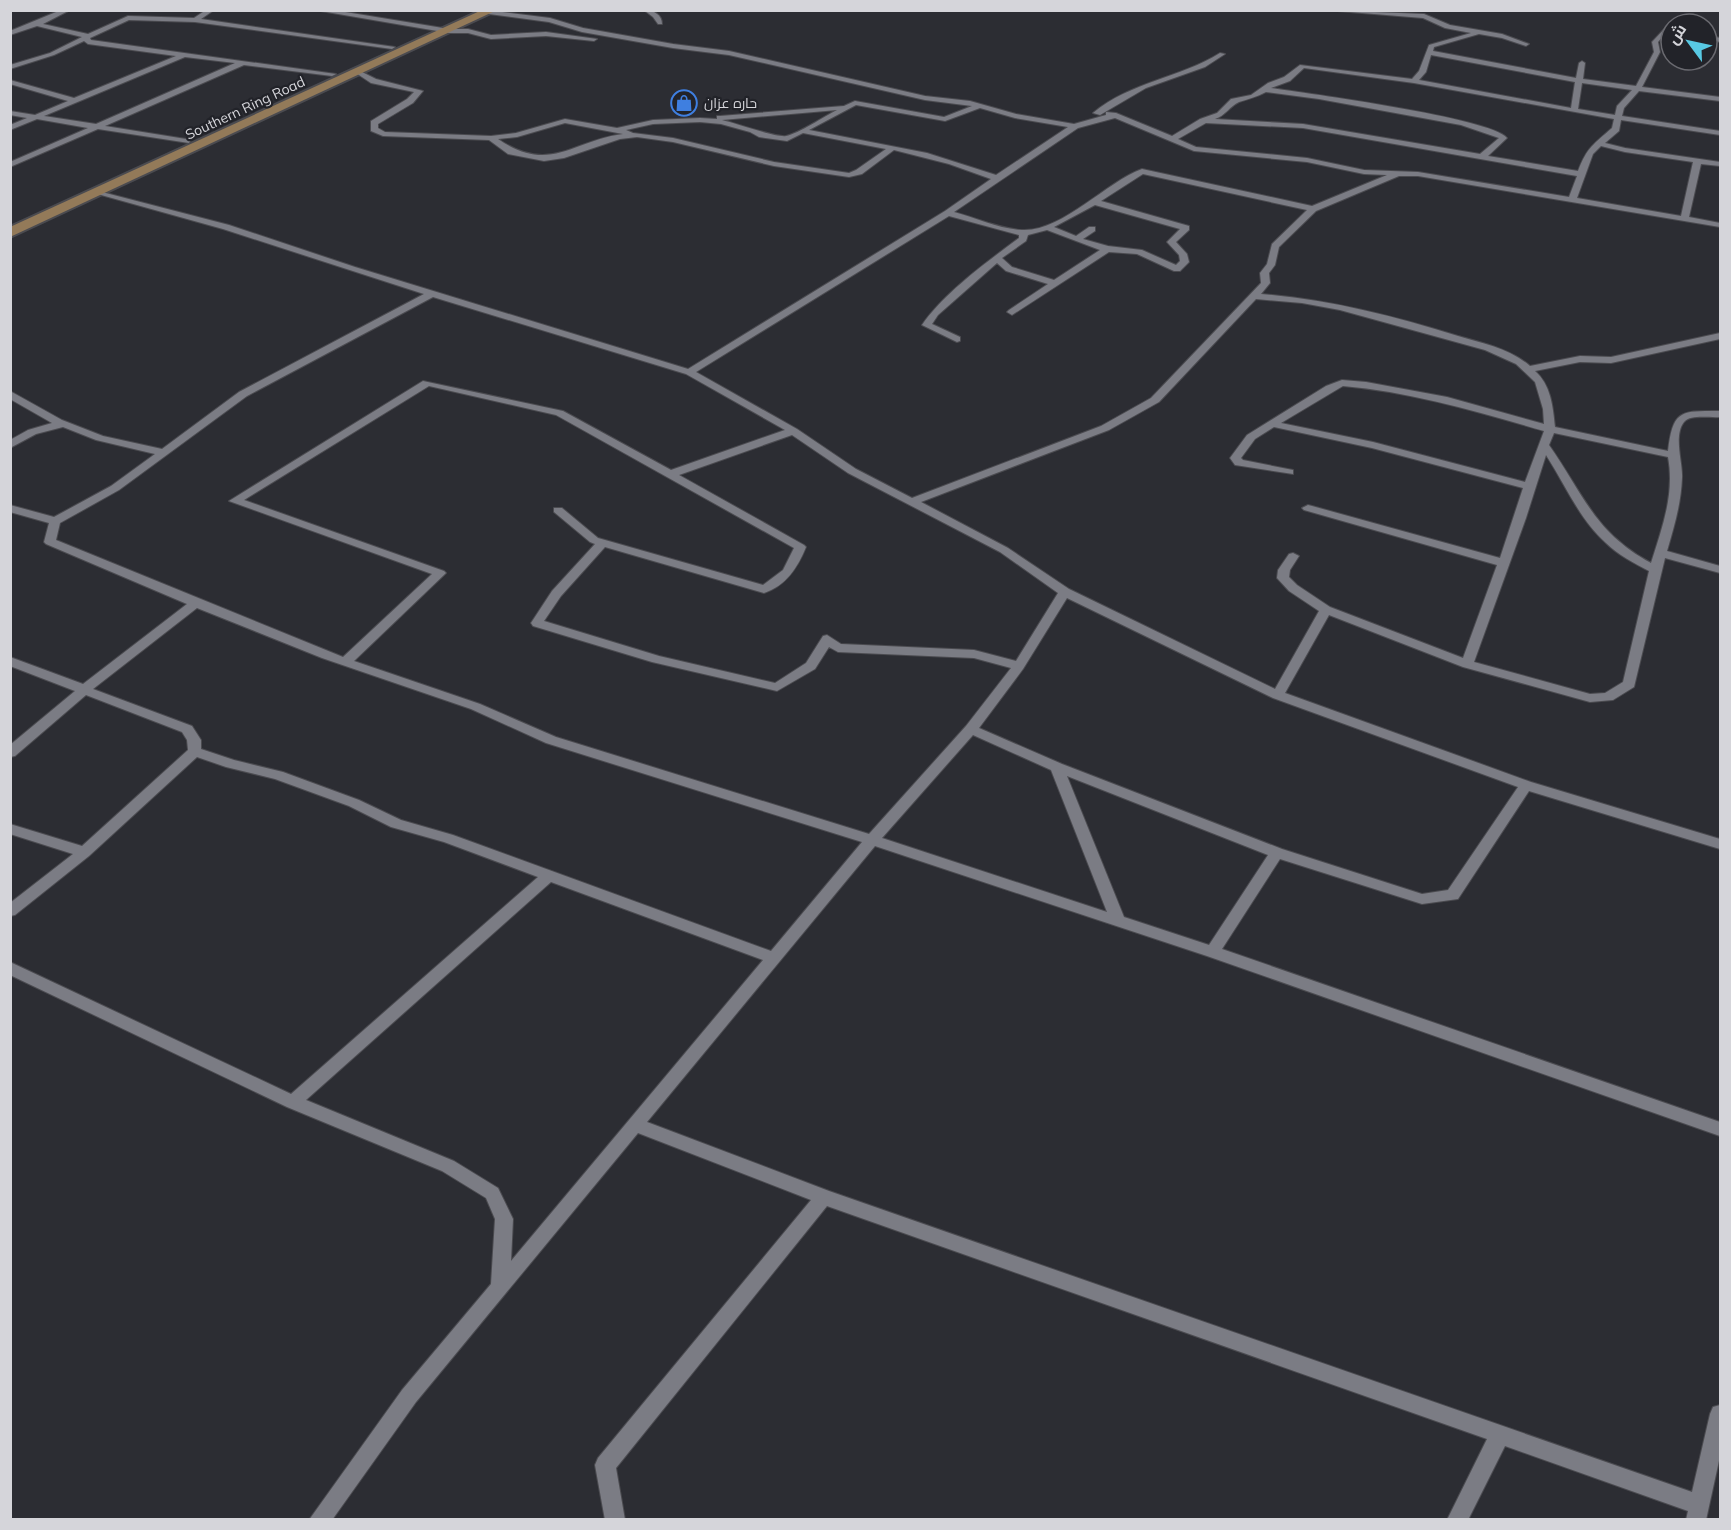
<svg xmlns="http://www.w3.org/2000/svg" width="1731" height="1530" font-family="Mulish,Cairo,sans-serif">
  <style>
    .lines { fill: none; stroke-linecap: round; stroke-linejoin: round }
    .street-casing { stroke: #4b4b50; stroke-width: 2 }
    .primary-casing { stroke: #4b4b50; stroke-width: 4 }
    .street { fill: #7b7c84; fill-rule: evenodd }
    .primary { fill: #937a59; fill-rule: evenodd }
    .labels { text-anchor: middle; stroke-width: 4.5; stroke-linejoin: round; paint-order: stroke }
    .far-poi-label { font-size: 14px; fill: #d5d5da; stroke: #222329; text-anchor: start }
    .far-street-label { font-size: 14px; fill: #d5d5da; stroke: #222329 }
  </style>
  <rect width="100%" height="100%" fill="#2c2d33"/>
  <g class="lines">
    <g class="street-casing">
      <path id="street" d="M61,10H70L43,24L88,34L128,16L194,18L206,10H214L201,19L395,47L392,49L195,22L129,20L90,38L91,40L336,74L332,76L244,65L105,126L186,139L190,141L189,143L98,129L10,167V162L88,128L37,119L10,130V125L27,118L10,115V111L35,115L68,101L10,84V80L74,98L176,56L88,44L84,41L54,55L10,69V65L50,53L82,37L37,26L10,35V31ZM185,57L235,63L96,124L44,116Z
        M315,10H333L449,29H468L491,35L546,32L597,39L594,41L546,36L491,39L468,33H449Z
        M487,10L550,18L583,28L673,44L729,51L925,96L970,101L1016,114L1074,124L1106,115V112L1116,113L1172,136L1200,119L1217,113L1231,99L1251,95L1268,83L1284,77L1300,65L1412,79L1419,71L1429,45L1471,33L1445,28L1423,18L1325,10L1424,14L1450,25L1502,34L1529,44L1526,46L1502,38L1479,34L1434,47L1433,51L1576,78L1579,63L1582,61L1585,63L1583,79L1636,86L1654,52L1652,42L1669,24H1673L1658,42L1660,52L1642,87L1720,97V101L1639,91L1624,108L1622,116L1720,131V135L1621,120L1619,131L1605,143L1625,148L1720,162V166L1701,164L1689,217L1720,223V227L1418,176H1399L1316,211L1279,247L1275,265L1269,273L1270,283L1261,294C1328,299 1394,316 1458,336C1482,343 1511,349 1530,366L1580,356L1611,357L1720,333V339L1611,363L1580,362L1535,371C1551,385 1553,407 1555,427L1668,451C1673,409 1681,411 1720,411V417C1710,418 1691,414 1684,422C1673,436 1683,463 1682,478C1681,504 1674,527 1667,551L1720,566V573L1665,558L1634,687L1613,700L1590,702L1463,667L1329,615L1285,693L1531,782L1720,839V849L1529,791L1458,899L1422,904L1280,859L1222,949L1720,1122V1136L1207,956L875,846L647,1122L829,1191L1692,1492L1710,1414L1713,1407L1720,1405V1456L1706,1520H1686L1688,1511L1505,1446L1468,1520H1447L1487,1439L827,1206L616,1468L625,1520H605L595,1465L598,1458L811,1200L638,1133L416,1402L332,1520H309L402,1390L491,1284L495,1219L486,1198L442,1171L287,1107L10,975V962L291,1094L538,877L444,842L391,827L349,806L275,779L226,767L197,757L89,856L15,915L10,916V903L73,854L10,834V824L82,846L188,750L187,740L182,732L86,695L15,756L10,757V745L75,691L10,666V657L83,684L187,604L46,544L44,542L49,523L10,512V505L54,517L111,486L155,454L96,440L63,427L36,434L10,448V440L28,430L52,423L10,399V391L62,420L103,436L162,449L239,392L424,294L223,229L94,193L98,191L229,225L355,267L688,369L945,211L991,179L949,164L894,150L862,174L849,177L774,166L673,142L637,137L620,139L564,158L544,161L508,154L489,140L383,136L371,131V121L407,99L414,92L371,83L356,73L354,72L358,70L376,79L423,91L413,103L378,124V128L385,132L491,136L516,133L565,119L617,128L653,120L700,118L717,119V116H720L844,106L855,101L944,117L972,106L925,100L729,55L673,48L582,32L549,22L489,14L486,12ZM1431,55L1575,82L1571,108L1419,80L1426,72ZM1304,68L1414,83L1614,119L1612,128C1594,144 1587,147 1578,171L1488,156L1507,138C1492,118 1305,93 1271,88L1290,81ZM1582,83L1632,90L1617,106L1615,115L1578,109ZM1266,92L1319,99L1461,125L1499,138L1480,154L1303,124L1215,119C1225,116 1230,106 1239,102C1248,99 1257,97 1266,92ZM856,105L945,121L980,108L1015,118L1068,127L996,175L927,153L809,130ZM837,110C825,116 798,134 786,136C777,138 735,123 722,120ZM1115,118L1194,151L1307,162L1364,174L1387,175L1312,206L1142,169C1106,182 1062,232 1022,230C1000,229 976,218 954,212L1078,128ZM700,122L721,124L750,132L759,137L787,141L803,133L886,149L856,170L849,173L774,162L673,138L633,133L626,130L653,124ZM565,123L623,134C573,140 550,175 498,139L517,137ZM1206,123L1303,128L1577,176L1569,197L1418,172L1364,170L1307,158L1196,147L1178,139ZM1601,146L1625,152L1693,162L1681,216L1577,198L1593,154ZM1143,174L1307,210L1272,244L1267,264L1260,273L1261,283L1151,398L1101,426L912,498L856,469L797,429L696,372L949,216L1019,235V238C988,261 944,293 922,325L957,342L960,341V337L932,324L938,315L997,263L1006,271L1048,284L1009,310L1007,312L1012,315L1109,252L1137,254L1174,271H1180L1189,262L1187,254L1176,242L1189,230V226L1101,201ZM1095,205L1180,229L1167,242L1179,255L1180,261L1176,265L1142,250L1108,246L1083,239L1095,231V227H1089L1076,236L1054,227ZM1047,230L1100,250L1054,280L1012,267L1002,258L1026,241L1028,235ZM433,297L686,374L785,430L671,470L563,411L423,381L229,501L432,574L343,657L56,540L60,523L119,490L247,396ZM1256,299L1302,303L1340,310L1485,350L1516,364L1535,382L1543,409L1544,424L1447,397L1366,382L1342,380L1326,386L1247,435L1230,458L1235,465L1293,474V470L1243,460L1241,458L1255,439L1274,427L1372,448L1523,488L1500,558L1312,506L1308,505L1302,508L1304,510L1497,565L1463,658L1330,607L1297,585L1289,577L1290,570L1299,556L1293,553L1289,554L1278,570L1277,578L1289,591L1319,611L1275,689L1069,589L1008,548L921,502L1109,430L1159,402ZM429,386L556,415L794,548L783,570L763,585L598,538L562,508H554V512L590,542L595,544L552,591L531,623L533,626L652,662L777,691L815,669L829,647L838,652L974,658L1011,668L966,726L869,834L556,737L480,704L354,661L446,573L444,571L244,500ZM1343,386C1412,392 1478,412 1544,431L1525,482L1373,442L1281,423ZM1554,433L1668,457C1675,494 1662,528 1651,563C1594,532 1584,495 1549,445ZM792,435L848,473L1000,552L1058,593L1016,661L974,650L841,644L827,635L823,636L806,663L775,683L659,656L544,621L561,596L605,547L764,593C786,586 798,567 806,547L804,545L679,475ZM1546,455C1565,484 1579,519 1606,543C1618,555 1634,563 1649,571L1623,682L1605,693L1590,694L1474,662L1526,518ZM1067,598L1273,698L1518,787L1448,890L1422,894L1282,849L1062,764L979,728L1023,669ZM197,608L322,658L471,709L546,743L862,842L771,951L453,835L401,820L359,800L283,772L234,760L201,749V740L192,726L93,689ZM973,735L1051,770L1107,912L882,838ZM1067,776L1268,855L1209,945L1124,917ZM551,882L763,960L511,1261L513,1219L498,1188L454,1161L306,1100Z
        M644,10C654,10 662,15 662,24H658L653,17Z
        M1707,35L1720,38V42L1707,39Z
        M1220,53L1225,54L1205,67L1146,88L1100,115L1093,113C1130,82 1180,78 1220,53Z"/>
    </g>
    <g class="primary-casing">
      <path id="primary" d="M482,10H497L10,237V227Z"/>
    </g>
    <use href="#street" class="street"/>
    <use href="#primary" class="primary"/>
  </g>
  <defs>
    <g id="shop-ring" transform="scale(1.35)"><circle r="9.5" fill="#222329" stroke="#3f7fe0" stroke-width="1.5"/><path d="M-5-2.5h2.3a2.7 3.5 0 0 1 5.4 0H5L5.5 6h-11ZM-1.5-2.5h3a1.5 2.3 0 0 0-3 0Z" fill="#3f7fe0"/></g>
  </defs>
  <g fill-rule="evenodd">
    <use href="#shop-ring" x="684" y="103"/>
  </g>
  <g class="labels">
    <g class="far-poi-label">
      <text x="704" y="108">حاره عزان</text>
    </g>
    <g class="far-street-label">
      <text transform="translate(245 108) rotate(-25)" y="5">Southern Ring Road</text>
    </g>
  </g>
  <rect width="1731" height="1530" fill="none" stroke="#d5d5da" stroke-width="24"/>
  <g transform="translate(1689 42) rotate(303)"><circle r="28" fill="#222329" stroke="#6a6a70" stroke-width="1.5"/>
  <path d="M0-4.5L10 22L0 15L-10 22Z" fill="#58c9e3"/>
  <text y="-9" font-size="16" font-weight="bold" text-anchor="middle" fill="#d5d5da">ش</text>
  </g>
</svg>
